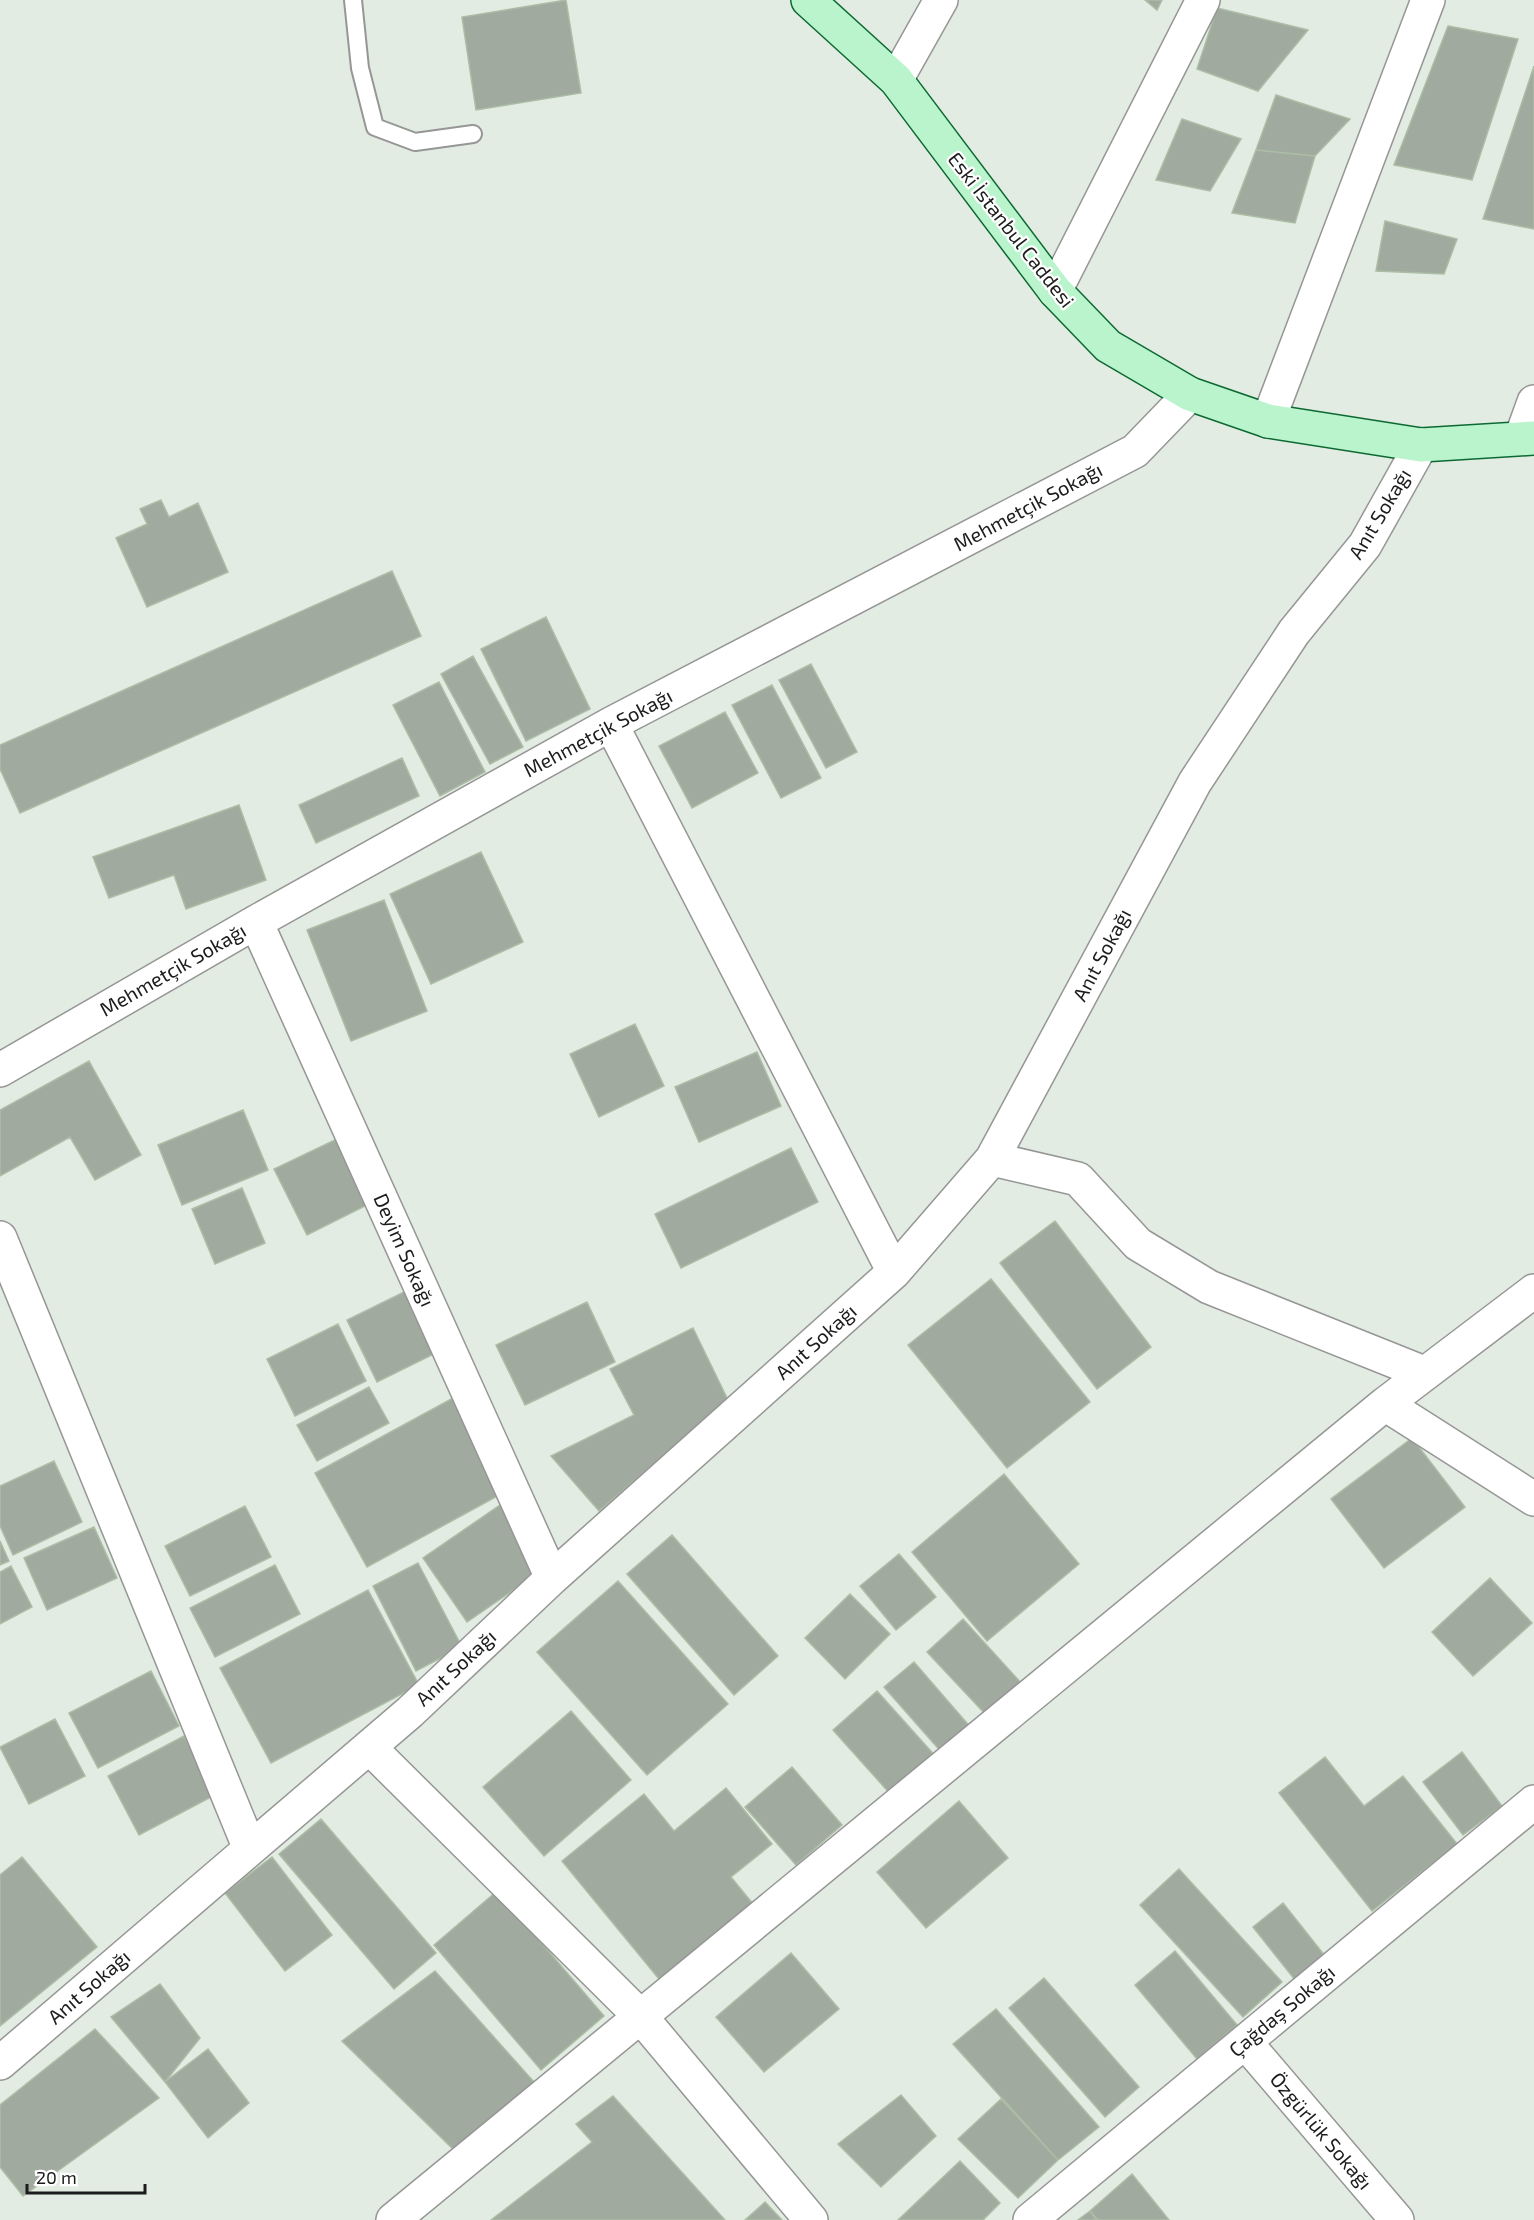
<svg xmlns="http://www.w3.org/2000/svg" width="1534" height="2220" font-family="'Exo 2',sans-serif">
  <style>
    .building { fill: #a1aa9e; stroke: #acbda6; stroke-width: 1.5 }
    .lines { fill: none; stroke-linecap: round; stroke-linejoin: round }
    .service-casing { stroke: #969696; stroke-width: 20 }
    .minor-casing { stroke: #969696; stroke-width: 36 }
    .secondary-casing { stroke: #0d6932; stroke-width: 36 }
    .service { stroke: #fff; stroke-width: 16 }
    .minor { stroke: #fff; stroke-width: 33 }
    .secondary { stroke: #b9f4cd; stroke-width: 33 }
    .labels { text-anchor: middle; stroke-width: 4.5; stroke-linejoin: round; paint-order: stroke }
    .street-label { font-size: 20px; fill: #1c1c1c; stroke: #fff }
  </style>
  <rect width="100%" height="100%" fill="#e2ece2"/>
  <path class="building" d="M566,0L581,93L476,110L462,17Z
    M1145,0H1162L1157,10Z
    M1217,8L1308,30L1258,91L1197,69Z
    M1448,26L1518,39L1472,180L1394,165Z
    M1534,66V229L1483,219Z
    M1276,95L1350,119L1315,156L1256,150Z
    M1182,119L1241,139L1210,191L1156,180Z
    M1256,150L1315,156L1295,223L1232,213Z
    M1385,221L1457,239L1444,274L1376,271Z
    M161,500L169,517L198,503L228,572L147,607L116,538L147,524L140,509Z
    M392,571L421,636L20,813L0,769V745Z
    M546,617L590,709L526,741L481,649Z
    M473,656L523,747L490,764L441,674Z
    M811,664L857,752L826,768L779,680Z
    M439,682L485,772L440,796L393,705Z
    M772,685L821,778L781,798L732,705Z
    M725,712L758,773L692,808L659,746Z
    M402,758L419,796L316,843L299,805Z
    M239,805L266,880L186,909L174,875L109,898L93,857Z
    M481,852L523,942L431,984L390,894Z
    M384,900L427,1011L351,1041L307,930Z
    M635,1024L664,1086L599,1117L570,1054Z
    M757,1052L781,1106L699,1142L675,1087Z
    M89,1061L141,1155L95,1180L70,1137L0,1176V1110Z
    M243,1110L268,1170L182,1205L158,1145Z
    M339,1138L371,1203L307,1235L274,1169Z
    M791,1148L818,1202L681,1268L655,1214Z
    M242,1188L265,1243L215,1264L192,1209Z
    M1055,1221L1151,1347L1097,1389L1000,1263Z
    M991,1279L1090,1402L1007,1468L908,1345Z
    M410,1289L440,1351L377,1382L347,1320Z
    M587,1302L615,1362L525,1405L496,1345Z
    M338,1324L366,1381L295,1416L267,1359Z
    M693,1328L728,1400L599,1511L551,1456L634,1415L610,1369Z
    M369,1387L389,1423L317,1461L297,1425Z
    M453,1398L505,1492L367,1567L315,1473Z
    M1412,1438L1465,1507L1384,1568L1331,1499Z
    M54,1461L82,1522L13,1555L0,1526V1486Z
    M1004,1474L1079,1564L987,1641L912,1552Z
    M500,1505L544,1569L467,1622L423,1558Z
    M245,1506L271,1557L190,1596L165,1546Z
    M94,1527L117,1578L47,1610L24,1558Z
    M672,1535L778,1656L734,1695L627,1574Z
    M0,1541L9,1561L0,1565Z
    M899,1554L936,1597L896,1630L860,1586Z
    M418,1563L462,1647L416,1671L373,1586Z
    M275,1565L300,1614L215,1657L190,1608Z
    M11,1566L32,1607L0,1624V1572Z
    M1490,1578L1532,1623L1473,1676L1432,1632Z
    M618,1581L728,1704L647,1775L537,1652Z
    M368,1590L419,1685L271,1763L220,1668Z
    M850,1594L890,1634L845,1679L805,1638Z
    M963,1619L1023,1685L988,1717L927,1652Z
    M914,1662L972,1729L943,1754L884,1687Z
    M151,1671L179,1726L98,1768L69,1713Z
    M877,1691L937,1758L893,1797L833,1730Z
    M571,1711L631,1780L544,1856L483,1787Z
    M55,1719L85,1776L29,1804L0,1747Z
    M184,1736L215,1795L139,1835L108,1776Z
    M1462,1752L1502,1806L1463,1835L1423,1782Z
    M1325,1757L1364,1806L1403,1776L1457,1844L1372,1911L1279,1793Z
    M792,1767L842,1825L796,1865L745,1807Z
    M726,1788L772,1844L731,1877L762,1915L668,1990L562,1861L644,1794L674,1831Z
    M959,1801L1008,1858L926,1928L877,1872Z
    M321,1819L436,1953L394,1989L279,1854Z
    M22,1857L97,1947L0,2026V1875Z
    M272,1857L332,1935L285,1971L225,1893Z
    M1179,1869L1282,1982L1243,2017L1140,1905Z
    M497,1891L604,2016L541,2070L434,1945Z
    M1283,1903L1325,1956L1295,1980L1253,1927Z
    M1175,1951L1237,2025L1197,2059L1135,1985Z
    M791,1953L839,2009L764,2072L716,2017Z
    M435,1971L534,2082L456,2152L342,2041Z
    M1044,1978L1139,2087L1105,2117L1009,2008Z
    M160,1984L200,2038L165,2082L111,2017Z
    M996,2009L1099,2127L1058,2160L953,2044Z
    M95,2029L159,2098L23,2196L0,2167V2105Z
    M208,2049L249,2103L208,2138L165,2082Z
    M901,2095L936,2136L881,2187L838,2144Z
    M613,2096L725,2220H491L592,2142L576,2124Z
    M1001,2099L1058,2160L1018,2198L958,2139Z
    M960,2161L1000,2203L983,2220H898Z
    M1132,2174L1169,2220H1098L1090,2211Z
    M765,2202L782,2220H745Z
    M1090,2211L1096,2220H1078Z"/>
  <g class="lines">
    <g class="service-casing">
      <path id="service" d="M353,0L360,68L375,127L415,142L473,134"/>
    </g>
    <g class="minor-casing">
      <path id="minor" d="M896,80L941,0
        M1055,291L1203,0
        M1268,421L1428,0
        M1521,438L1534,402
        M611,724L894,1272
        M256,922L552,1578
        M0,1070L256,922L611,724L1135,451L1190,394
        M992,1159L1078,1179L1138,1244L1209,1287L1424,1373
        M0,1238L250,1849
        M1385,1404L1534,1499
        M369,1747L641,2017L811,2220
        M1245,2042L1397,2220
        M0,2063L410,1712L552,1578L894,1272L992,1159L1195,782L1294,632L1365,545L1421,445
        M393,2220L1385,1404L1534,1291
        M1030,2220L1534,1802"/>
    </g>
    <g class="secondary-casing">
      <path id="secondary" d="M808,0L896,80L1055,291L1108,346L1190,394L1268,421L1421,445L1534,438"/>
    </g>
    <use href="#service" class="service"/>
    <use href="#minor" class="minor"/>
    <use href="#secondary" class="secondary"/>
  </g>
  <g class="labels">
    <g class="street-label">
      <text transform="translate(1011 230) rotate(52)" y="7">Eski İstanbul Caddesi</text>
      <text transform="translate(1028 507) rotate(-28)" y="7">Mehmetçik Sokağı</text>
      <text transform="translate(1380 514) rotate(-59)" y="7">Anıt Sokağı</text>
      <text transform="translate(598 733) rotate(-28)" y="7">Mehmetçik Sokağı</text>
      <text transform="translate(1102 955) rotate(-62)" y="7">Anıt Sokağı</text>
      <text transform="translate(173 970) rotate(-30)" y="7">Mehmetçik Sokağı</text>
      <text transform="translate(404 1250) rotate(66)" y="7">Deyim Sokağı</text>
      <text transform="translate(816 1342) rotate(-42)" y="7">Anıt Sokağı</text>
      <text transform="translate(456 1668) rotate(-43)" y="7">Anıt Sokağı</text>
      <text transform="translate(89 1987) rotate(-41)" y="7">Anıt Sokağı</text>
      <text transform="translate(1282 2011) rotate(-40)" y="7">Çağdaş Sokağı</text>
      <text transform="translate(1321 2131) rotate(50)" y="7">Özgürlük Sokağı</text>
    </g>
  </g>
  <path d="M27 2184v9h118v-9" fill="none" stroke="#1c1c1c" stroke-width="3"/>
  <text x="36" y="2184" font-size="18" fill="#1c1c1c" stroke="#ffffff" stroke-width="4.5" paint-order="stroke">20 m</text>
</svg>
